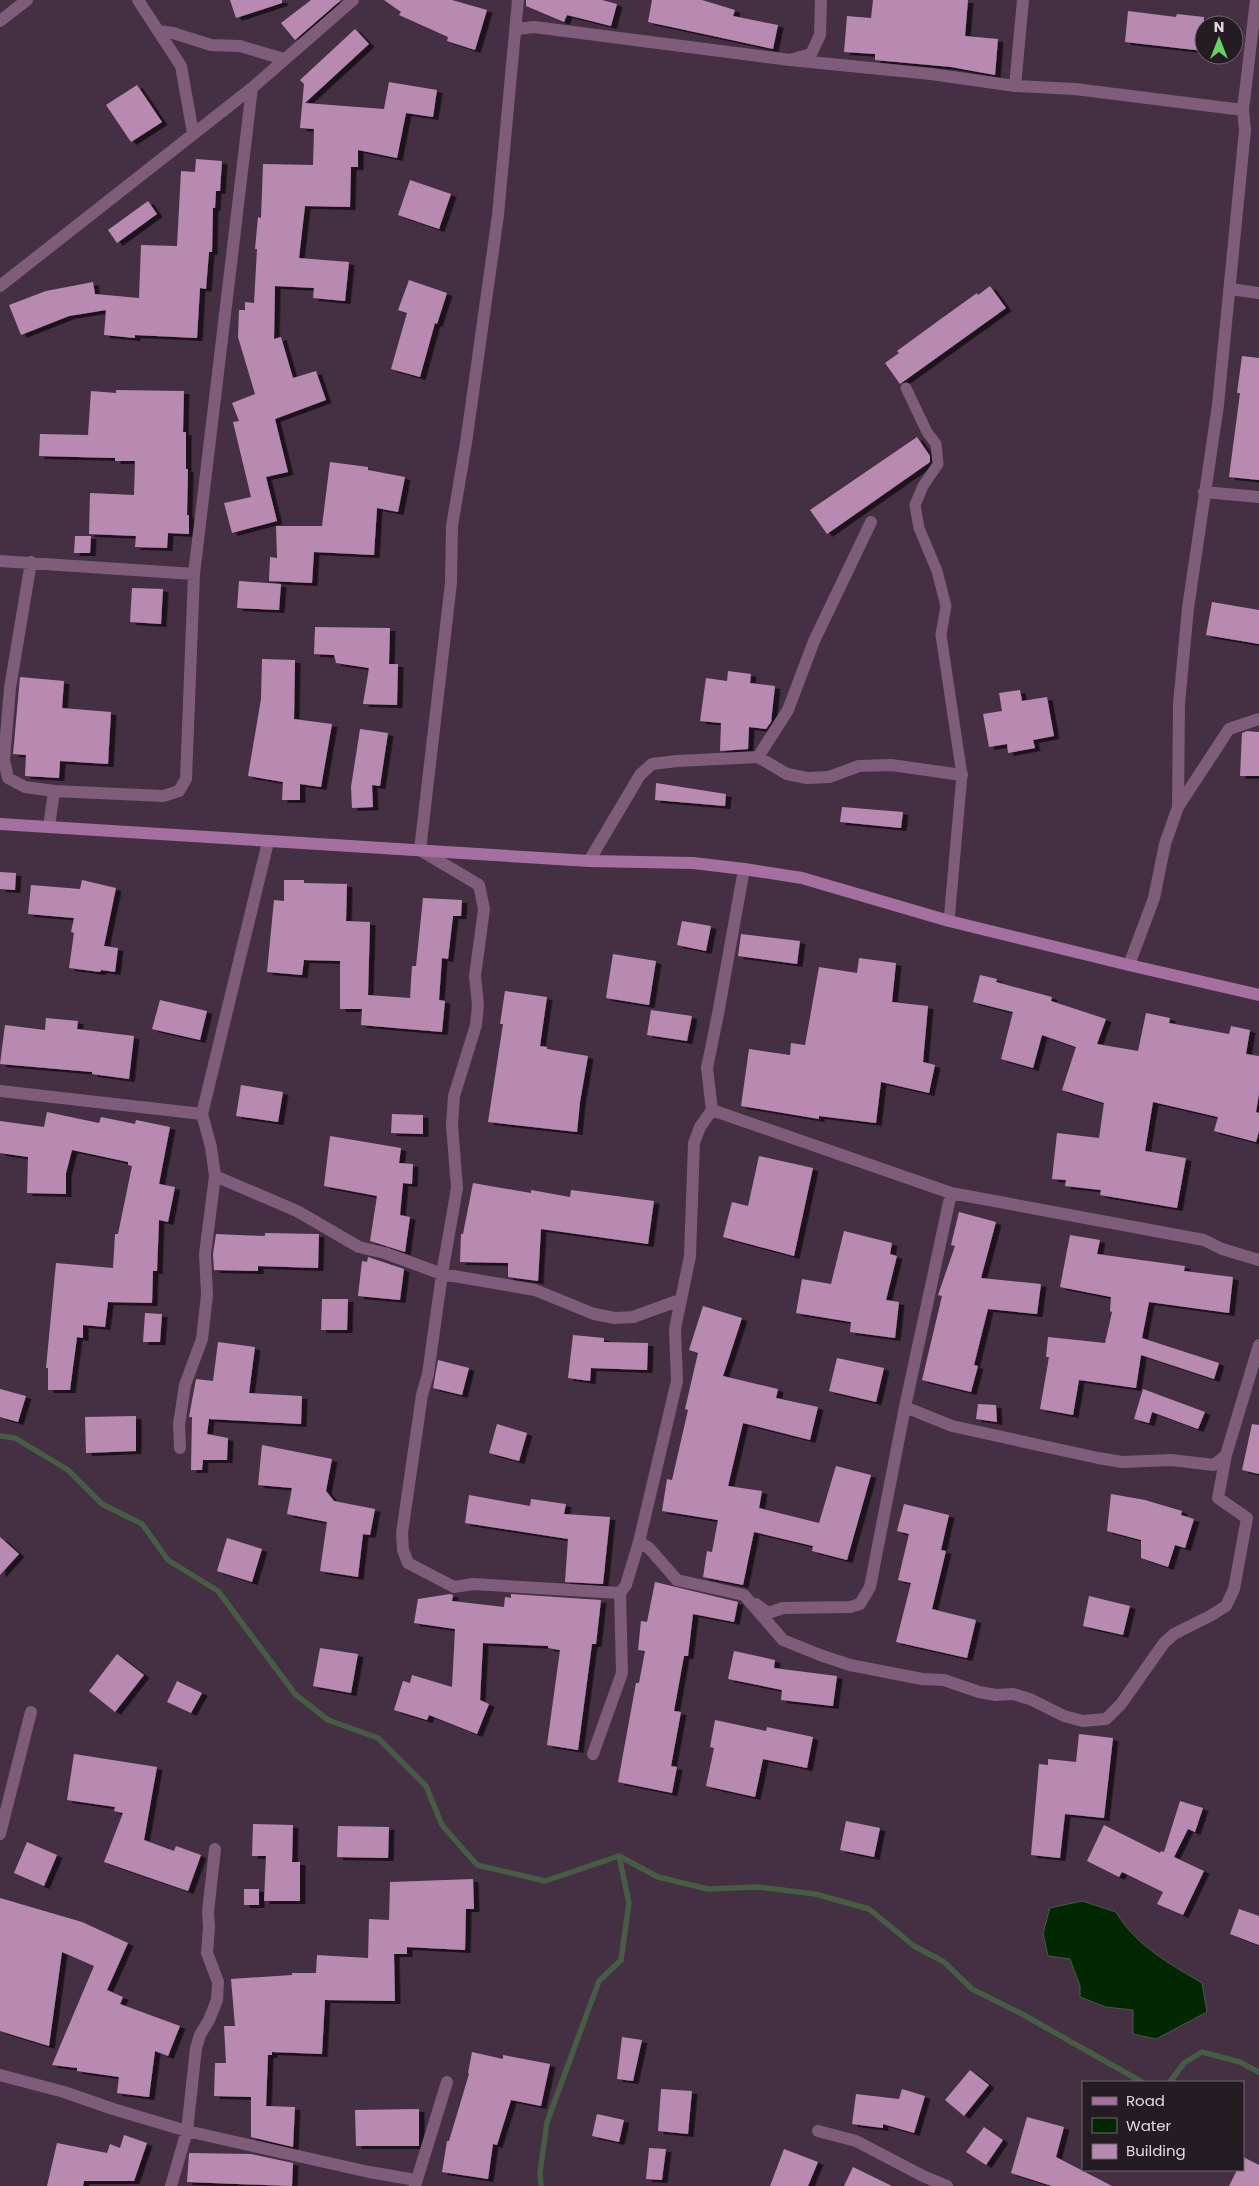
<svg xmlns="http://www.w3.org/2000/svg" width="1259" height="2186" font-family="Poppins,sans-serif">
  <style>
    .water { fill: #022701; stroke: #465c44 }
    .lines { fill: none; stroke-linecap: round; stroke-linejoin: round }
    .stream { stroke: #465c44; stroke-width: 5.5 }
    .building { fill: #b88ab1; filter: url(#shadow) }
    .lane { stroke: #7e5c7a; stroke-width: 11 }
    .street { stroke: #7e5c7a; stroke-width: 12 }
    .secondary { stroke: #a56f9f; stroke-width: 12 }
  </style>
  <defs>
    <filter id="shadow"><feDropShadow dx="5.5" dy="3" stdDeviation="0" flood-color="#0009"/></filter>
  </defs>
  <rect width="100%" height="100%" fill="#452f42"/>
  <path class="water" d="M1082,1901L1116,1912C1135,1945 1170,1964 1202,1983L1207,2012L1156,2039L1133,2034V2010L1106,2007L1080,1997V1986L1070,1959L1048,1956L1043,1933L1050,1908Z"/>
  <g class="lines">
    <path class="stream" d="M0,1436L15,1438L68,1470L102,1504L142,1524L168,1560L218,1591L295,1694L328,1720L378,1738L426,1786L442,1825L477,1865L545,1881L619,1856L658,1877L708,1889L757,1887L815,1894L869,1909L914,1946L944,1962L972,1989L1022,2014L1142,2082
      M1170,2082L1184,2063L1202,2052L1240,2062L1259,2072
      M541,2186L540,2173L547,2122L599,1981L621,1960L629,1903L619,1856"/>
  </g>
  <path class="building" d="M230,0H282V3L236,18Z
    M311,0H341L295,40L281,23Z
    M384,0H452L487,10L475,50L447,41L448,37L399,15L401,12Z
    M526,0H602L617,4L611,26L567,15L564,22L526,6Z
    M652,0H702L735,10L733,16L778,25L773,49L648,22Z
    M873,0H968L965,36L998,39L995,75L951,67L875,60V54L844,52L847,16L871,18Z
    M1128,11L1176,17L1177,14L1204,17V51L1125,42Z
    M355,29L369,44L305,103L384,109L389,82L437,90L433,117L406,113L397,158L358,150V167H351L350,207L305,206L299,258L349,262L345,301L313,298L314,288L275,286L274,339L281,337L293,378L316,371L326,400L275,419L288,472L266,477L277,521L232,533L224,503L251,497L233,422L239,421L232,403L255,394L238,337L239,310H245V302L254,303L257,249H255L258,217L261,218L263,164L313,165L314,129L300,128L304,84L300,80Z
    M137,85L162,122L131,142L106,105Z
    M196,159L222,161L220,191H216L215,208H213L212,252H209L206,289L200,288L197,338L135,335V338L104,335L106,310L69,316L21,335L9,305L46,291L93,282L95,294L139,298L141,245L177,246L181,171L195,172Z
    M410,180L451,194L439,229L398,215Z
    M148,201L157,214L117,243L108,230Z
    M409,280L447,293L437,324L435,323L420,377L391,369L407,313L398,310Z
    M990,286L1006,308L900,384L885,363L899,353L897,351L938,321L977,293L978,295Z
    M1242,356L1259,358V480L1229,477L1240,393H1237Z
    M116,390L184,391L183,432H186V469H188L187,515H189V534L168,533L167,548L135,547L136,536L89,534L90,493L134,495L135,461H115V458L39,456L40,434L88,435L91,391L116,393Z
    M917,437L930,456V462L827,534L810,510Z
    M330,462L368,467V470L405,477L398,512L377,508L374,555L314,552L312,583L269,581L270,557L277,558L276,526H322Z
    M75,536H91L90,553H74Z
    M239,581L281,584L279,610L237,608Z
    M132,588L163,589L161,624L130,622Z
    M1212,602L1259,610V644L1206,635Z
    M315,627L390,628L389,664H398L397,705L363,704L369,668L336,663L334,655L314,654Z
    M262,659L295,660L294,719L332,724L321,787L300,784V800H282L283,782L248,776L261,699Z
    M728,671L751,674L750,683L775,686L771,722L766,729L749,727L748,749L720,751L721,723L700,721L706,678L727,681Z
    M20,677L64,681L62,708L111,712L108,764L60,761L59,778L25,776L26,755L13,754Z
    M1020,690L1022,701L1047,697L1054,736L1033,740L1035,748L1008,753L1007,744L989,747L983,714L1002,711L999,693Z
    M360,729L388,733L380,786L372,785L373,807L352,808L351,787Z
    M1247,731L1259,732V776H1240L1242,733Z
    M656,783L726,794L725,806L655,800Z
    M842,807L903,812L901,828L840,822Z
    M0,872L16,873L15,890L0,889Z
    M82,880L116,888L104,946L118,948L115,972L101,970L100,972L69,968L74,933L71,932L74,918L28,914L31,885L80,889Z
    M284,880H304V883L347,884L346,921L370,922L368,995L410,998L412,966H416L423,898L462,900L461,916H453L448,959L442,958L439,1000L445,1001L442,1032L361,1025L362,1009H340V961L304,960L302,975L267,972L274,900L284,901Z
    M682,921L711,926L706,951L677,945Z
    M741,934L800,941L797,964L738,956Z
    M613,954L656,961L649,1005L606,998Z
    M859,958L896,963L892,1002L928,1006L923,1062L935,1065L929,1093L881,1082L876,1123L819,1116V1119L741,1106L749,1049L790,1055L791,1043L805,1045L819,967L857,973Z
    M980,975L997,979L996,982L1052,997L1051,1001L1106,1019L1097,1044L1138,1051L1146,1013L1170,1018L1169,1023L1229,1034L1231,1026L1250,1030L1246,1054L1259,1056V1094L1256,1112L1259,1113V1131L1256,1142L1214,1131L1218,1117L1153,1102L1145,1151L1186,1158L1177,1208L1100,1195L1101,1190L1065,1186L1066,1180L1052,1179L1057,1133L1099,1138L1104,1103L1062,1090L1076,1047L1042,1035L1033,1068L1001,1059L1013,1012L973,1002Z
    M505,991L547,997L540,1046L547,1047V1049L588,1056L580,1102L577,1132L488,1122L503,1024H500Z
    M160,1000L207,1011L200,1040L152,1029Z
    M651,1010L692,1016L687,1041L647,1035Z
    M46,1018L78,1021L77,1029L134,1036L129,1079L92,1074V1072L0,1064L5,1025L45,1030Z
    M241,1085L283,1092L278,1122L236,1116Z
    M47,1112L99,1123L101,1117L135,1124L136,1120L170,1127L159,1184L175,1187L168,1222L159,1220L157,1271H153L152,1303L108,1302L105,1327L83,1325V1338L77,1337L70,1390H48V1368H46L56,1263L113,1268L115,1234H118L132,1166L128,1165V1162L72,1150L66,1173V1194L27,1193L28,1157L0,1153V1121L44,1127Z
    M392,1114L423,1115V1134L391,1133Z
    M330,1136L401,1148L399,1163L413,1164L412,1184L403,1183L400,1215L410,1217L405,1252L370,1241L377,1196L324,1186Z
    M759,1156L813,1168L794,1256L723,1237L732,1202L748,1206Z
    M473,1183L531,1193V1190L570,1197L571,1190L654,1201L648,1244L541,1229L538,1281L508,1277V1263L460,1262L461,1234H463Z
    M959,1212L996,1222L981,1278L1041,1284L1037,1314L988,1309L974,1365L978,1366L971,1392L922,1380L942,1296L938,1295L955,1246L951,1245Z
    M844,1231L892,1243L890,1254L897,1256L886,1300L899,1302L895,1338L850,1332L851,1322L796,1313L802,1279L831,1284Z
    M265,1233L319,1234L318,1268L258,1266V1271L214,1270L213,1254L216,1234L265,1236Z
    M1070,1235L1100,1240L1097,1254L1185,1266L1184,1271L1233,1277L1229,1313L1149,1302L1142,1338L1219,1363L1214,1379L1141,1355L1136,1388L1079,1380L1073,1415L1040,1409L1049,1357H1046L1048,1337L1105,1343L1112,1312L1110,1311L1111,1297L1060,1287Z
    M368,1257L404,1269L400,1300L358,1296L362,1261L367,1262Z
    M322,1299H348L347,1330H321Z
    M703,1306L742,1318L723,1376L778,1389L776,1398L818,1407L810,1440L743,1423L728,1486L762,1491L759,1508L819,1523L836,1466L871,1475L847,1560L812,1551L813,1546L754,1532L743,1585L703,1577L707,1551L712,1552L718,1520L662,1511L667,1479L672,1480L688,1410L685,1409L698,1353L689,1350Z
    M145,1313L162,1314L160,1342H143Z
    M573,1335L604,1338V1342L648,1343L647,1370L591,1368L590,1381L568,1378Z
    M218,1342L255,1347L249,1393L302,1396L301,1424L209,1419L207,1434L228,1438L227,1460H203L202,1470H191L192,1417H189L196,1379L213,1381Z
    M837,1358L884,1368L876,1402L829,1391Z
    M438,1360L469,1368L462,1395L433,1388Z
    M0,1389L26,1396L18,1422L0,1417Z
    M1143,1389L1205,1412L1198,1429L1152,1412L1149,1423L1134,1419Z
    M978,1404L996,1405L997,1422L976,1419Z
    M136,1416V1451L86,1453L85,1417Z
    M497,1424L527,1433L519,1461L489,1453Z
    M1252,1424L1259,1425V1474L1242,1470Z
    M262,1445L332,1459L326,1491L334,1501L375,1509L370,1535L363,1534L358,1577L320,1571L327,1522L287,1514L292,1488L258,1485Z
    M1111,1494L1145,1500L1182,1511L1181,1515L1194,1519L1185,1548L1175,1545L1168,1567L1141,1558V1540L1107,1531Z
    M469,1495L530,1506L531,1499L566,1504L564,1514L610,1517L603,1584L565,1582L568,1539L465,1523Z
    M904,1504L949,1515L941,1550L946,1551L932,1609L976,1620L967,1658L896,1642L911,1583L898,1580L909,1534L897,1531Z
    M0,1537L19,1554L0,1575Z
    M227,1538L262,1549L252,1582L217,1571Z
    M655,1582L738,1602L734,1622L693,1614L688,1656H684L674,1711L681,1712L671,1766L677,1767L672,1793L618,1782L636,1683H639L645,1651L638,1650L641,1621L647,1622Z
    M450,1594L453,1595L452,1601L504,1607L505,1597L511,1598V1594L601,1600L596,1644H592L578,1750L547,1745L560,1650L548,1648V1646L483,1643L480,1700L489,1704L477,1734L429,1715L427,1720L394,1710L403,1681L410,1683L412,1675L452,1687L455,1629L414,1623L418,1599Z
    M1089,1596L1130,1606L1123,1635L1083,1626Z
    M320,1648L358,1654L351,1693L313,1686Z
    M734,1651L775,1660L774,1668L837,1676L833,1706L781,1700L782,1690L728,1679Z
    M117,1654L144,1675L115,1712L89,1691Z
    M177,1681L202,1693L191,1713L167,1702Z
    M715,1720L766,1731L767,1727L813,1737L807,1768L763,1759L755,1797L706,1786L714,1748L710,1747Z
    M1079,1734L1113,1738L1104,1818L1065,1814L1060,1858L1031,1855L1039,1764L1048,1765V1759L1076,1762Z
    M74,1754L157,1767L144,1840L174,1851L176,1846L201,1855L188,1891L104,1862L123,1813L114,1811L115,1807L67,1800Z
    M1180,1801L1203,1808L1195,1832L1188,1829L1174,1857L1204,1871L1183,1915L1157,1904L1163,1892L1122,1872L1119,1877L1087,1861L1104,1825L1160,1853L1161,1851L1164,1852Z
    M846,1821L880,1828L874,1857L840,1850Z
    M253,1824L293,1825L292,1862H300V1901H264L266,1856H252Z
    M338,1826L389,1827L388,1858L337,1857Z
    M27,1842L57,1855L44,1886L14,1873Z
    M473,1879L474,1909H466L465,1950L407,1947V1954H394L395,2001L325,2000L322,2054L272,2052V2055H268L266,2106L295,2107L293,2147L251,2137V2097L214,2096L215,2063H226L224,2026H235L231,1979L292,1975V1973H316L317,1955L368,1958L369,1919L389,1920L390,1882Z
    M244,1889H259V1905H244Z
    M0,1898L82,1922L128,1943L107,1990L123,1997L120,2004L180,2026L168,2056L155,2051L149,2097L117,2093L119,2077L77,2071V2068L52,2065L94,1966L62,1952L49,2046L0,2031Z
    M1239,1909L1259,1916V1945L1230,1934Z
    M622,2037L642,2040L633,2081L617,2079Z
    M472,2052L503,2059V2055L550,2064L541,2106L511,2100L497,2145L493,2144L488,2179L442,2172L447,2141H449L469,2074L468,2073Z
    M970,2070L989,2085L964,2116L945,2100Z
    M661,2089L692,2091L688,2134L658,2131Z
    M902,2089L925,2096L914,2133L883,2124V2128L852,2124L856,2094L899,2099Z
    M419,2109V2146H356L355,2110Z
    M597,2114L624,2120L619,2142L592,2136Z
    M1027,2117L1064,2127L1056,2157L1112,2186H1052L1011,2173Z
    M984,2127L1003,2140L986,2165L966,2152Z
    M124,2135L147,2143L134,2181H84L83,2186H47L57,2143L107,2153L110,2144L120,2148Z
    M649,2148L666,2149L662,2180L646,2179Z
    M784,2149L818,2162L808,2186H770Z
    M189,2153L251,2154L293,2163L292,2186L187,2182Z
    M1243,2157L1259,2165V2186H1229L1237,2170H1243Z
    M853,2167L892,2186H844Z"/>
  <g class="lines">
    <path class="lane" d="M906,388L927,432L936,444L938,464L923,486L915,505L919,528L937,571L946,606L941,635L962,775L949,921"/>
    <path class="street" d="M138,0L181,66L193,133
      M518,0L498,215L466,443L452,526L451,583L420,850L479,885L484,909L475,976L478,1005L476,1025L454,1096L452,1125L457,1188L442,1274L428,1374L422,1395L402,1533L403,1550L408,1563L454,1587L473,1584L620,1593L626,1585L639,1542
      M0,21L27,0
      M517,29L534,27L790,60L811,54L820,35L821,0
      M159,31L173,33L211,45L240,46L284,59
      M790,60L931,74L1015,86L1075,89L1243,110
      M1015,86L1023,0
      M0,286L252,88L353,0
      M1230,289L1259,293
      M1204,492L1259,497
      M0,561L194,574
      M31,562L10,688L4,760L8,778L25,787L54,791L163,796L179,791L186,779L194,574L252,88
      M758,757L788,710L814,641L871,522
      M1178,807L1229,729L1259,719
      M49,827L54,791
      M589,861L640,775L652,764L677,761L758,757L787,774L807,778L829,777L859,766L891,765L962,775
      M744,869L718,1014L707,1068L712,1110L700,1127L694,1143L690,1256L675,1329L677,1381L639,1542L649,1548L677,1580L744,1595L783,1640L820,1655L850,1665L922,1679L944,1680L979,1692L996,1695L1013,1694L1030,1699L1064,1716L1083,1721L1106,1719L1121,1704L1164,1643L1174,1634L1210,1616L1226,1606L1234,1589L1247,1518L1218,1498L1226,1455L1259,1345
      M1129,965L1154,898L1165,844L1178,807L1179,704L1188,608L1218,405L1245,130L1243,110L1256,0
      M0,1091L202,1114
      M712,1110L951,1193L1204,1240L1222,1249L1259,1260
      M215,1176L297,1211L359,1247L385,1253L442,1274L535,1290L594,1314L615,1318L633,1317L680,1300
      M905,1407L952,1426L1098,1458L1122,1462L1171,1460L1214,1465L1226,1455
      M180,1448L179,1424L185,1385L202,1339L207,1295L205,1254L215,1176L211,1147L202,1114L268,842
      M756,1604L768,1613L783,1608L850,1607L860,1604L870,1587L905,1407L951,1193
      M593,1754L622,1673L620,1593
      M0,1834L31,1712
      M0,2075L64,2092L113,2109L187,2131L369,2172L416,2180
      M818,2131L856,2141L923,2176L947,2186
      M171,2186L187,2131L196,2048L200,2035L209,2020L217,2000L218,1982L207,1953L209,1927L208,1912L215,1849
      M415,2186L447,2082"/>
    <path class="secondary" d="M0,824L589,861L693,863L744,869L802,878L949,921L1129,965L1259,995"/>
  </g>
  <rect x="1082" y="2081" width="162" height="90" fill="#251b23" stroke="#72666f"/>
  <rect x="1092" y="2097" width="25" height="8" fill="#a56f9f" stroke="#72666f"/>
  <text x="1126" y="2106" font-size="15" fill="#e5d7e2">Road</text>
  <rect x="1092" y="2118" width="25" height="15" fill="#022701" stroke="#72666f"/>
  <text x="1126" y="2131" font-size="15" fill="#e5d7e2">Water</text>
  <rect x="1092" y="2144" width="25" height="15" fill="#b88ab1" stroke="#72666f"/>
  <text x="1126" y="2156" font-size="15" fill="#e5d7e2">Building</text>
  <g transform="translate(1219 40)"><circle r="24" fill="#251b23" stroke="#72666f"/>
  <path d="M0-4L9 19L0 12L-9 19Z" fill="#6bd362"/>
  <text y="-8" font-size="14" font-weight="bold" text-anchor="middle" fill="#e5d7e2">N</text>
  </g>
</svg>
